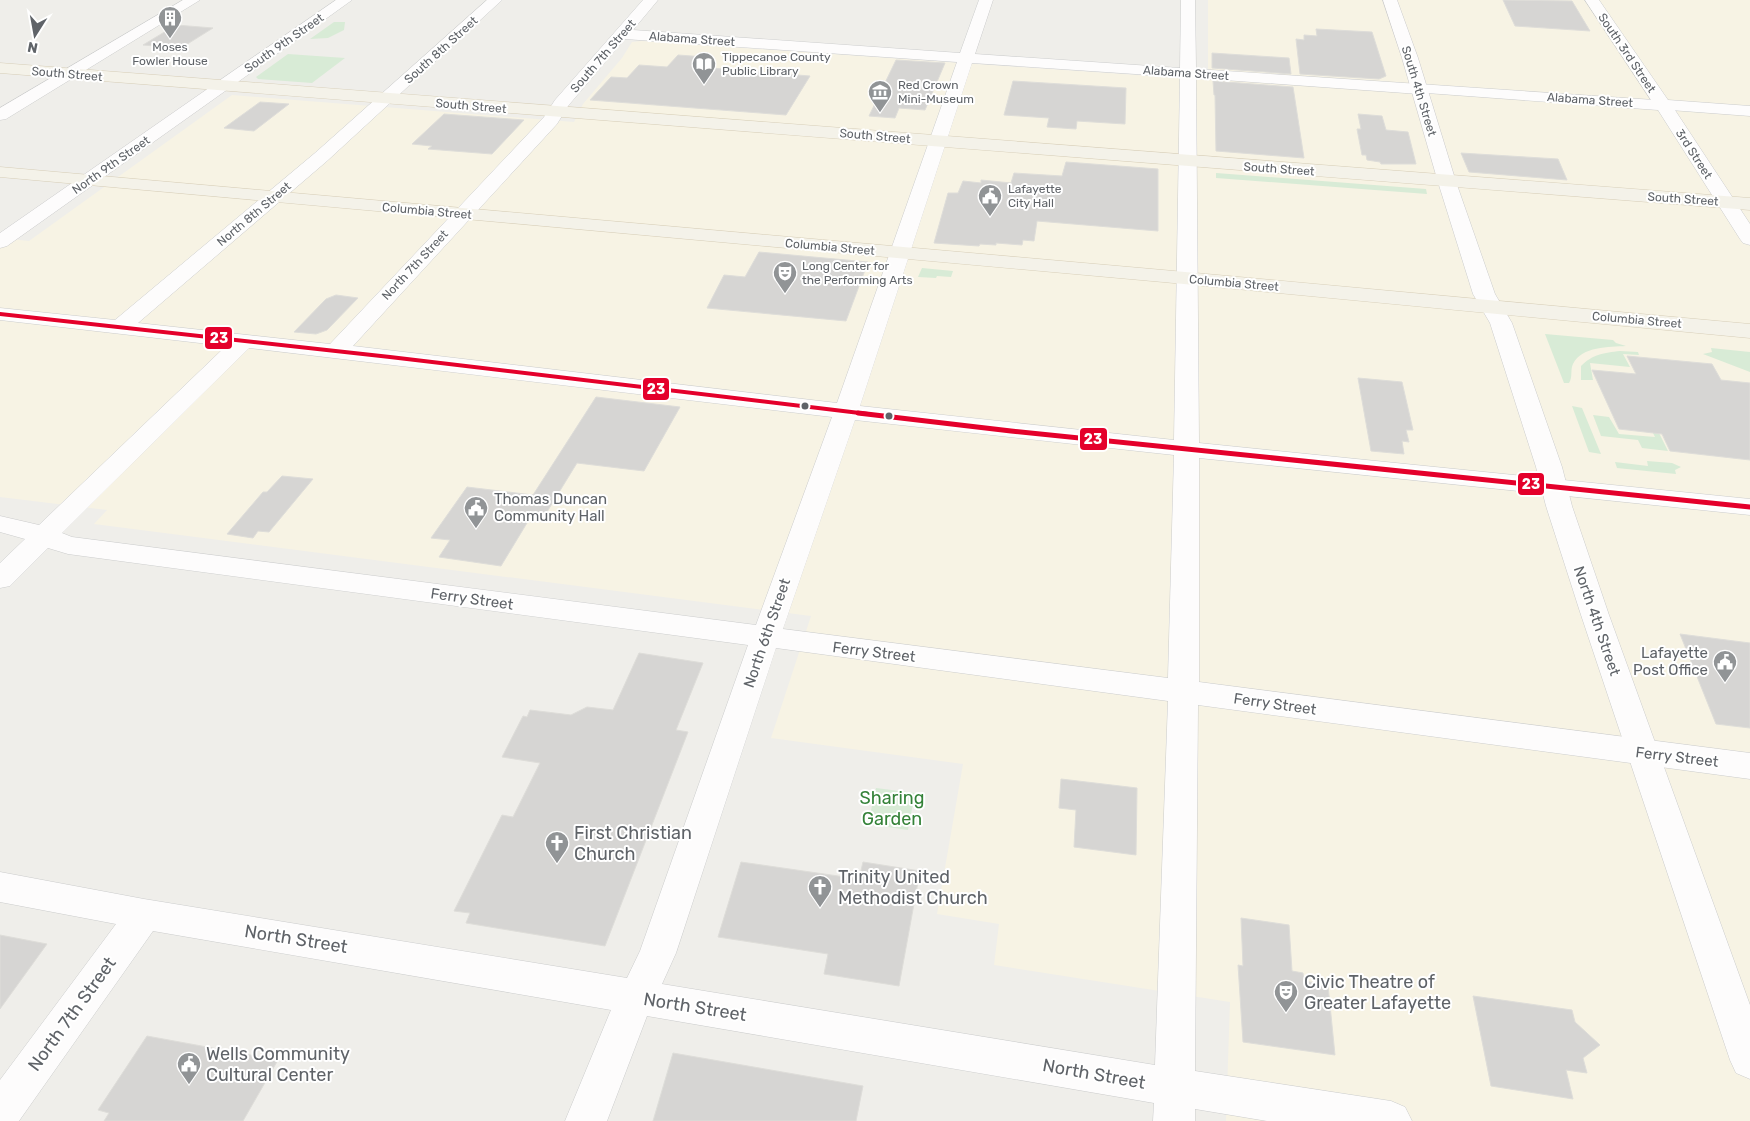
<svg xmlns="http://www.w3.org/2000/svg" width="1750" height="1121" font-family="Rubik,sans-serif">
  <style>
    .commercial { fill: #f7f3e4 }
    .green { fill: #d8ebd6 }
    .building { fill: #d6d5d3; stroke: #deddd9 }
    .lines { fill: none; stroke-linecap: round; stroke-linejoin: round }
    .minor-casing { stroke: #cbcccc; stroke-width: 1 }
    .tertiary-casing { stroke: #cbcccc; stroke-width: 1 }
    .secondary-casing { stroke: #cacacb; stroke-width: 1 }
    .primary-casing { stroke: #d7ceb8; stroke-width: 1 }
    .minor { fill: #fdfcfc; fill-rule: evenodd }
    .tertiary { fill: #fdfcfc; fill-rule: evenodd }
    .secondary { fill: #fdfcfc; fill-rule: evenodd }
    .primary { fill: #f4f2e9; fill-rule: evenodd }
    .bus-1-far1-casing { stroke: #fff; stroke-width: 7 }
    .bus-1-casing { stroke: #fff; stroke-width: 9 }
    .bus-1-far1 { stroke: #e4002b; stroke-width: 4 }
    .bus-1 { stroke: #e4002b; stroke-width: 5 }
    .bus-dot { fill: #5f6368; stroke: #fff; stroke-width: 2 }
    .labels { text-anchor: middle; stroke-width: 4; stroke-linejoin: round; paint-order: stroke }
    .far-street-label { font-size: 12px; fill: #5f6368; stroke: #fff }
    .far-poi-label { font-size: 12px; fill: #5f6368; stroke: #fff; text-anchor: start }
    .poi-label { font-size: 15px; fill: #5f6368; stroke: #fff; text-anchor: start }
    .street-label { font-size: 15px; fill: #5f6368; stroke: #fff }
    .near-park-label { font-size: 18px; fill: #348238; stroke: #fff }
    .near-poi-label { font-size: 18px; fill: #5f6368; stroke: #fff; text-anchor: start }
    .near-street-label { font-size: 18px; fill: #5f6368; stroke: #fff }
    .line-badge { stroke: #fff; stroke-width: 2 }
    .badge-label { font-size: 14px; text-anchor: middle; font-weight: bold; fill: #fff }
  </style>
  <rect width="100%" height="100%" fill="#efeeea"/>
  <path class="commercial" d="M1208,0H1750V1121H1226L1230,1002L994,965L999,924L937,914L963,764L771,738L811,616L94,524L107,510L0,497V238L29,241L232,95L574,122L583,104L622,58L632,42L641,41L1208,80Z"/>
  <path class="green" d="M334,22H345L344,30L328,38L310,39Z
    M288,54L345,58L312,83L258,79L256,77Z
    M1216,173L1426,189L1427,194L1216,178Z
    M922,268L953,271L951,277L937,276L936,278L918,277Z
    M1545,334L1613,340L1616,343L1626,346C1609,347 1582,346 1573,364C1570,370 1573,377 1569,383H1564Z
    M1711,348L1750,352V372L1703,354L1712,352Z
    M1620,351L1638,352L1639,355L1623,354L1630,367L1590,363L1593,380H1581V366C1593,354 1604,353 1620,351Z
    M1572,406L1582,408L1601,454L1589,452Z
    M1593,415L1609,417L1619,434L1655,437L1650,427H1656L1668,451L1642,448L1638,440L1601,436Z
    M1647,461L1672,463L1681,467L1675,470L1676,474L1617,468L1615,462L1648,466Z
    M876,788L915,793L908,830L868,824Z"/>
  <path class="building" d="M1503,0L1572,1L1590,31L1515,26Z
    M176,25L213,28L181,48L143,45Z
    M1316,29L1372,32L1386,76L1379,79L1300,74L1296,39L1304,40V35L1317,36Z
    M1212,53L1289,58L1291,74L1212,68Z
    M678,55L705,57L699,67L810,76L786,115L590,100L611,77L627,78L639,65L667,67Z
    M896,60L945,63L925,110L899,108L895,118L869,116Z
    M1013,81L1126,88L1125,124L1077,121L1076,129L1047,127L1049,118L1004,115Z
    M1213,81L1293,87L1304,158L1216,151L1215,95H1214Z
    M260,102L289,104L254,131L224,128Z
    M444,114L524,120L492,154L428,149L432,146L412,144Z
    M1358,114L1382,116L1386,130L1408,132L1416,164H1381L1380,162L1367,160L1366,155H1362L1357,129H1361Z
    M1461,153L1558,159L1567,180L1469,172Z
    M1066,162L1158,169V231L1037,221L1034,241L1023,240L1022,245L996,243V245L980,244L979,246L934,243L948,193H958L963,181L981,183V180L1011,183L1014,173L1062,176Z
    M759,252L868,262L846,321L707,308L724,275L745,277Z
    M336,295L358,298L327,330L316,334L294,332L326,299Z
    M1627,356L1712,364L1721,380L1750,383V460L1670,451L1662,434L1619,429L1592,370L1636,374Z
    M1358,378L1402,382L1413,430H1406L1409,442L1402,441L1404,454L1371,451Z
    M596,397L680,407L644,471L577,463L542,520L530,518L501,566L439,557L450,540L431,538L467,487L533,495Z
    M282,476L313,479L269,532L258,531L253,538L227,534L263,492H267Z
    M1680,634L1750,643V728L1716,724Z
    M639,653L703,663L676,730L688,732L605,946L466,923L470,913L454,911L502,815L513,817L540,763L502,757L523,716L527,717L530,710L571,715L587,707L613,710Z
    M1061,779L1137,788L1136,855L1074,847L1076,810L1059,808Z
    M741,862L859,879L863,862L920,871L899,986L824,974L828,954L718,937Z
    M1241,918L1289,925L1292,971L1303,973L1304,981L1328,985L1335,1055L1243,1042L1238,965L1243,966Z
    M0,935L47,944L0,1009Z
    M1473,996L1572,1010L1575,1022L1600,1045L1583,1058L1587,1073L1566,1070L1573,1099L1491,1086Z
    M147,1036L278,1060L243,1121H104L109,1113L98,1110Z
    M673,1053L863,1086L856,1121H653Z"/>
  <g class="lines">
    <g class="minor-casing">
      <path id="minor" d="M183,0H200L6,119L0,120V108Z
        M487,0H502L327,161L138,323L330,344L544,117L555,100L643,0H658L633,30L960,53L979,0H993L975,54L1180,68L1181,0H1195L1196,69L1419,84L1425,86L1427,89L1425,92L1419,94L1196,78L1199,443L1750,499V515L1199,458V682L1750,753V779L1198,705L1195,1071L1391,1101L1405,1107L1412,1121H1267L1195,1109V1121H1153L1154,1103L647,1016L607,1121H565L611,1010L153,931L19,1121H0V1080L116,924L0,902V872L144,899L627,978L640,951L748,645L68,554L48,548L10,586L0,588V563L25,539L0,532V516L39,525L226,346L0,320V308L115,320L315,153ZM625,39L957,62L837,403L353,346L557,124L568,106ZM972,63L1180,77L1174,440L860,406ZM249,348L832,417L756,625L72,537L62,533ZM855,420L1174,455L1168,678L783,629ZM776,648L1168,701L1155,1065L662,984L676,953Z
        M1585,0H1599L1668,100L1750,106V116L1657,109Z"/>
    </g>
    <g class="tertiary-casing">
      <path id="tertiary" d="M336,0H352L228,89H216L214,86L216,83Z
        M1419,84L1669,101L1750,224V245L1743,243L1740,239L1658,110L1413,92L1411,89L1413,86Z
        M1447,176L1453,178L1456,182L1495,294L1512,323L1562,467L1572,506L1609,615L1750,1005V1079L1736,1073L1730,1060L1581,615L1546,506L1536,467L1490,323L1473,294L1438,182L1441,178Z"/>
    </g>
    <g class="secondary-casing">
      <path id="secondary" d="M1383,0H1397L1418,58L1456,182L1453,186L1447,188L1441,186L1438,182L1402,58Z
        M222,81L228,83L230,86L228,89L7,246L0,248V233L216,83Z"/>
    </g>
    <g class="primary-casing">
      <path id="primary" d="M0,63L1750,198V210L0,73Z
        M0,167L1163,270L1750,324V338L1163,282L0,177Z"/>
    </g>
    <use href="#minor" class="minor"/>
    <use href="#tertiary" class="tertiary"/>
    <use href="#secondary" class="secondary"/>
    <use href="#primary" class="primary"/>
    <g class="bus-1-far1-casing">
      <path id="bus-1-far1" d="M0,314L390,357L868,414"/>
    </g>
    <g class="bus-1-casing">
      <path id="bus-1" d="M858,413L1011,431L1750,507"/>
    </g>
    <use href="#bus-1-far1" class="bus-1-far1"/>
    <use href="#bus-1" class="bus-1"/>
  </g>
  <defs>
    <g id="building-pin" transform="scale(1.25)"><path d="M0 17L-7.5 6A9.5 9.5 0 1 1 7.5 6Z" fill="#919496" stroke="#fff"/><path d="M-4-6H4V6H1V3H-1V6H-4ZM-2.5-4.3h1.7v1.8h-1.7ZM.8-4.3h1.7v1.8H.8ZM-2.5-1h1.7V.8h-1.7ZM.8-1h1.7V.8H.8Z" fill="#fff"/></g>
    <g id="library-pin" transform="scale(1.25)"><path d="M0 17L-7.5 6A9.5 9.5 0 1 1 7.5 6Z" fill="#919496" stroke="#fff"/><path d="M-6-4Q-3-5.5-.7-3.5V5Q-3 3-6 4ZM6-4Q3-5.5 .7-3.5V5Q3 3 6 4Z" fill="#fff"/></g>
    <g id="museum-pin" transform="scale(1.25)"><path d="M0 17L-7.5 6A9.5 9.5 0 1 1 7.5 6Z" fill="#919496" stroke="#fff"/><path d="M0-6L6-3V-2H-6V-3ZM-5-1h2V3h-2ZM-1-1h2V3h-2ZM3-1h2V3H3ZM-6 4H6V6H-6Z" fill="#fff"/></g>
    <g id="civic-pin" transform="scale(1.25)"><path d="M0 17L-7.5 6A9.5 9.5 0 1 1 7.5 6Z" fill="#919496" stroke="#fff"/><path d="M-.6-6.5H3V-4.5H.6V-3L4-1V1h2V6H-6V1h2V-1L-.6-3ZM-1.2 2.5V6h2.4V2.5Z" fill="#fff"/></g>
    <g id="theatre-pin" transform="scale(1.25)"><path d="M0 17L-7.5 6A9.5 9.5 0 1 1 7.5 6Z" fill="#919496" stroke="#fff"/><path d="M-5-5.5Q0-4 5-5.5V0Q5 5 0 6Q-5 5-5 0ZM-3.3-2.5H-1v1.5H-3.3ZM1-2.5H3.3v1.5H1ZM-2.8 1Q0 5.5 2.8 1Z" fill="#fff"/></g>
    <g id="church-pin" transform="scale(1.25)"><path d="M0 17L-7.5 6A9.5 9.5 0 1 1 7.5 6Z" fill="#919496" stroke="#fff"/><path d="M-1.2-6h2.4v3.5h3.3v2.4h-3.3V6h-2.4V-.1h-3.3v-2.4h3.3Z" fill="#fff"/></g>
  </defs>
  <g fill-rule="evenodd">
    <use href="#building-pin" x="170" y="18"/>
    <use href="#library-pin" x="704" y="64"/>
    <use href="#museum-pin" x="880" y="92"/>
    <use href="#civic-pin" x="990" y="196"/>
    <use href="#theatre-pin" x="785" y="273"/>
    <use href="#civic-pin" x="476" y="508"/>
    <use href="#civic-pin" x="1725" y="662"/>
    <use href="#church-pin" x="557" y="843"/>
    <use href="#church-pin" x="820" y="887"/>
    <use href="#theatre-pin" x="1286" y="992"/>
    <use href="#civic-pin" x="189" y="1064"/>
  </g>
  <g class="bus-dot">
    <circle cx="805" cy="406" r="4.5"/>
    <circle cx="889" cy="416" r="4.5"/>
  </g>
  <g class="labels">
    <g class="far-street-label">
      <text transform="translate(692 39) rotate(4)" y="4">Alabama Street</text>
      <text transform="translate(284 43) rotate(-35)" y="4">South 9th Street</text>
      <text transform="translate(441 50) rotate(-42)" y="4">South 8th Street</text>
      <text transform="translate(1627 53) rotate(56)" y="4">South 3rd Street</text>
      <text transform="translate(603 56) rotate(-49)" y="4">South 7th Street</text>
      <text transform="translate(1186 73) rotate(4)" y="4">Alabama Street</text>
      <text transform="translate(67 74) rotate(5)" y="4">South Street</text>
      <text transform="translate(1419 91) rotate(73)" y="4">South 4th Street</text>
      <text transform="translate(1590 100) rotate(4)" y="4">Alabama Street</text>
      <text transform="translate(471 106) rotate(5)" y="4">South Street</text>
      <text transform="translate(875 136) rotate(5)" y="4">South Street</text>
      <text transform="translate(1694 154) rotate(57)" y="4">3rd Street</text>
      <text transform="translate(111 165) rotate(-35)" y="4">North 9th Street</text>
      <text transform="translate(1279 169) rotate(4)" y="4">South Street</text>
      <text transform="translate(1683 199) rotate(4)" y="4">South Street</text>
      <text transform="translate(427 211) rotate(5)" y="4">Columbia Street</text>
      <text transform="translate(254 214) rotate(-40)" y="4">North 8th Street</text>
      <text transform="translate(830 247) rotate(5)" y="4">Columbia Street</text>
      <text transform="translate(415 265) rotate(-47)" y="4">North 7th Street</text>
      <text transform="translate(1234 283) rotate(5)" y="4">Columbia Street</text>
      <text transform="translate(1637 320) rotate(5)" y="4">Columbia Street</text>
    </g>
    <g class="far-poi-label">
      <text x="170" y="51" text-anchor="middle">Moses<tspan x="170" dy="14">Fowler House</tspan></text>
      <text x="722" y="61">Tippecanoe County<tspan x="722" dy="14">Public Library</tspan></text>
      <text x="898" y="89">Red Crown<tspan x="898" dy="14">Mini-Museum</tspan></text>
      <text x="1008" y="193">Lafayette<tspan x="1008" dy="14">City Hall</tspan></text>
      <text x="802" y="270">Long Center for<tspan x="802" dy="14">the Performing Arts</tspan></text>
    </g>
    <g class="poi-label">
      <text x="494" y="504">Thomas Duncan<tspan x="494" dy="17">Community Hall</tspan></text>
      <text x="1708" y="658" text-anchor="end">Lafayette<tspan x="1708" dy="17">Post Office</tspan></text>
    </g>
    <g class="street-label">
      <text transform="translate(472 599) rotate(8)" y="5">Ferry Street</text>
      <text transform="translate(1597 621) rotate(71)" y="5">North 4th Street</text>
      <text transform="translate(767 633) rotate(-71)" y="5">North 6th Street</text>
      <text transform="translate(874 652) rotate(7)" y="5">Ferry Street</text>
      <text transform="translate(1275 704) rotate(8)" y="5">Ferry Street</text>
      <text transform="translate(1677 757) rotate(7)" y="5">Ferry Street</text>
    </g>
    <g class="near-park-label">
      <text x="892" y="804">Sharing<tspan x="892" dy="21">Garden</tspan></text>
    </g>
    <g class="near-poi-label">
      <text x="574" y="839">First Christian<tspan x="574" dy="21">Church</tspan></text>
      <text x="838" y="883">Trinity United<tspan x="838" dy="21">Methodist Church</tspan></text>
      <text x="1304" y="988">Civic Theatre of<tspan x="1304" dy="21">Greater Lafayette</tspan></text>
      <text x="206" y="1060">Wells Community<tspan x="206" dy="21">Cultural Center</tspan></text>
    </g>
    <g class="near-street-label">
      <text transform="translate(296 939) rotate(9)" y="6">North Street</text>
      <text transform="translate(695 1007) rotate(9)" y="6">North Street</text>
      <text transform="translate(72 1014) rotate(-54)" y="6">North 7th Street</text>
      <text transform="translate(1094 1074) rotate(10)" y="6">North Street</text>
    </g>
  </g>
  <g class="line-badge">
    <rect x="204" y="326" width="29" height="24" rx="5" fill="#e4002b"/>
    <rect x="642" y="377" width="28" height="24" rx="5" fill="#e4002b"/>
    <rect x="1079" y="427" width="29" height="24" rx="5" fill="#e4002b"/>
    <rect x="1517" y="472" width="28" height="24" rx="5" fill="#e4002b"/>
  </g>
  <g class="badge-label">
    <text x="219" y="343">23</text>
    <text x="656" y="394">23</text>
    <text x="1093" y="444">23</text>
    <text x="1531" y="489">23</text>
  </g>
  <g transform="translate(35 35) rotate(191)" stroke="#ffffff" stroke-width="4" paint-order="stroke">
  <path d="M0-4L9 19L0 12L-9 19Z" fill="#5f6368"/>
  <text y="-8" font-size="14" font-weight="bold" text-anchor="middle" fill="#5f6368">N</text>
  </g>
</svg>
